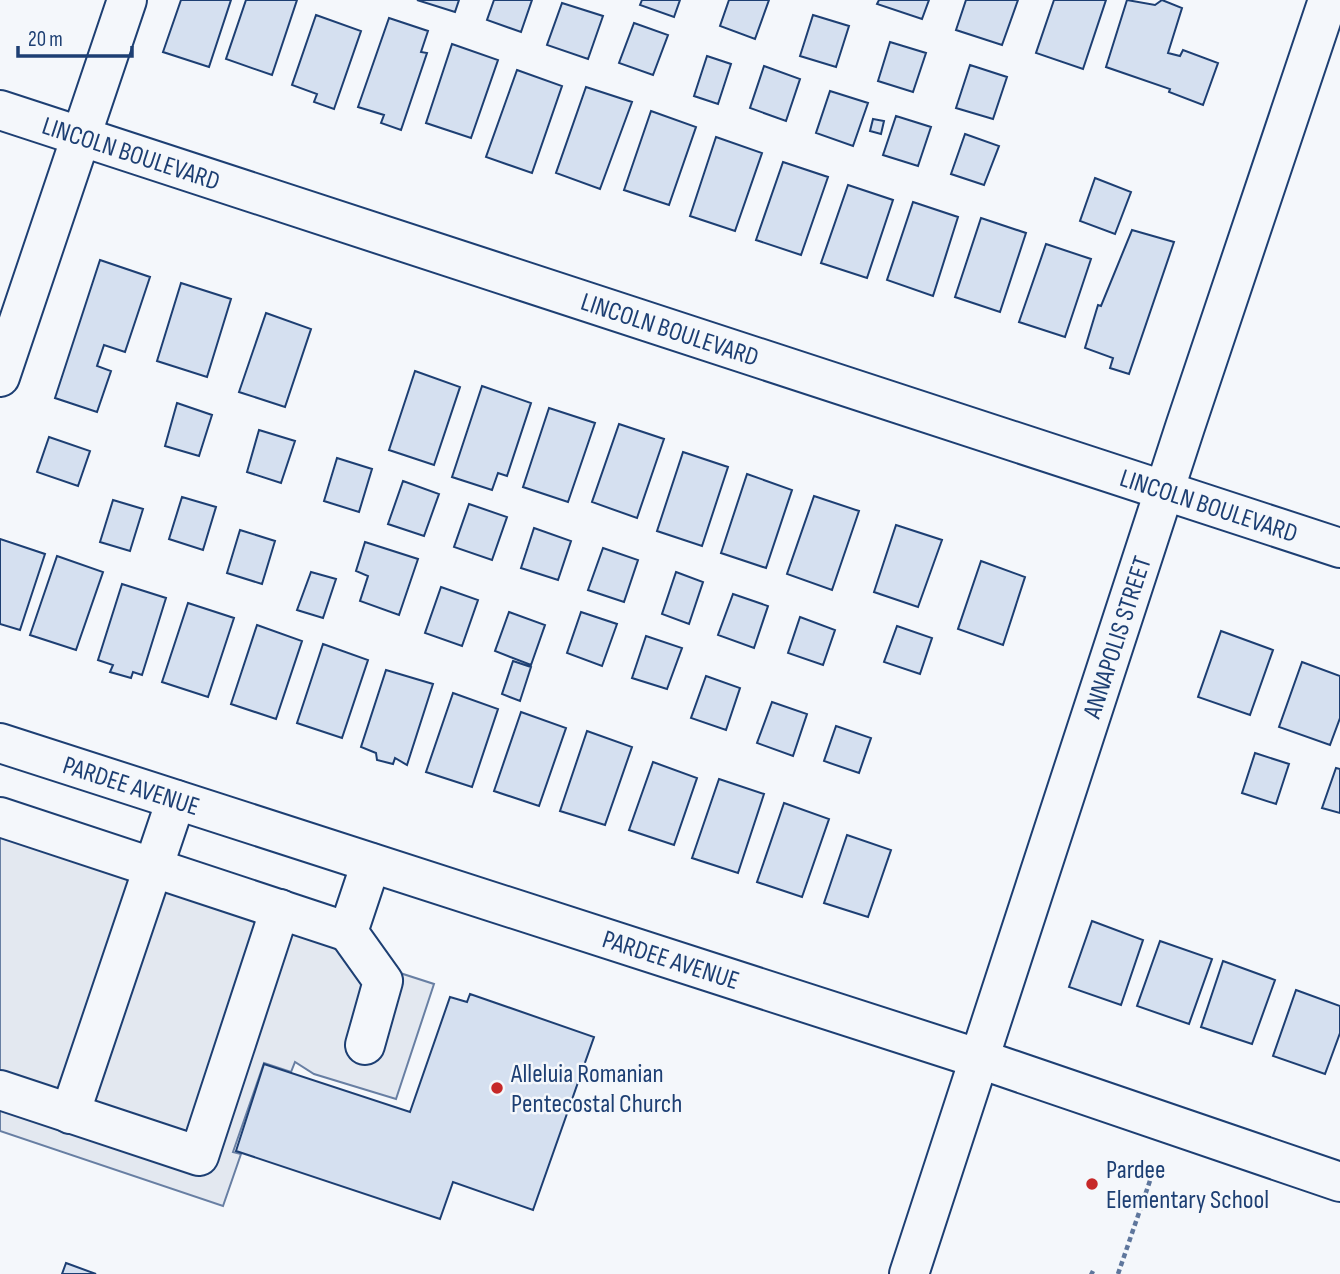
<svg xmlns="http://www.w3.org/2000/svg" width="1340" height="1274" font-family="'Sofia Sans Condensed',sans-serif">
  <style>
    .parking { fill: #e3e8f0; stroke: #687fa3; stroke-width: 2 }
    .building { fill: #d5e0f0; stroke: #1d3f73; stroke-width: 2 }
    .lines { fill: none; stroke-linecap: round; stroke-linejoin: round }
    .minor-casing { stroke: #1d3f73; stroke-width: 42 }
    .path { stroke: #5e769c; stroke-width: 4.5; stroke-dasharray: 5 3.5; stroke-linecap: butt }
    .minor { stroke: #f4f7fb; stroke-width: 38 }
    .poi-dot { fill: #c62828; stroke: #f4f7fb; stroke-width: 2.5 }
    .labels { text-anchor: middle; stroke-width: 5; stroke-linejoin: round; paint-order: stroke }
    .street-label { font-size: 26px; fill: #1d3f73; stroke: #f4f7fb }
    .poi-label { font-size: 26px; fill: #1d3f73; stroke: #f4f7fb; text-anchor: start }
  </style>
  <rect width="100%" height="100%" fill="#f4f7fb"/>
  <path class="parking" d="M0,798L368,920L374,952L397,972L434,984L396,1099L314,1074L295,1062L291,1072L264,1063L233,1152L241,1154L223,1206L0,1131Z"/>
  <path class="building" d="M181,0H231L209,67L163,52Z
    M246,0H297L272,75L226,59Z
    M417,0H459L455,12Z
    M494,0H532L521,32L487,20Z
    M642,0H680L674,17L640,5Z
    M729,0H769L755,39L720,26Z
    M879,0H929L922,19L877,4Z
    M966,0H1018L1002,45L956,30Z
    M1054,0H1106L1083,69L1036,53Z
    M1127,0L1155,5L1162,0L1182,8L1168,53L1180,56L1183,50L1218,63L1203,105L1169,92L1170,89L1106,67Z
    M562,3L603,16L588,59L547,45Z
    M316,15L361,31L334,109L314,102L317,94L292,85Z
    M813,15L849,26L836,67L800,56Z
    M389,18L428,31L421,52L427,53L401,130L381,123L384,115L358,107Z
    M634,23L668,35L653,75L619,63Z
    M890,42L926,53L913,92L878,81Z
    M452,44L498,60L471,138L426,123Z
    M707,56L731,64L718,104L694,96Z
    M970,65L1007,77L993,119L956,108Z
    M764,66L800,79L786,121L750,108Z
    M517,70L562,86L532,173L486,157Z
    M586,87L632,102L600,189L556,173Z
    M830,91L868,103L853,146L816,133Z
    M651,111L696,127L669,205L624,190Z
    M896,116L931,127L918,166L883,155Z
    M873,119L884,121L881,134L870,131Z
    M965,134L999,146L984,185L951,174Z
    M716,137L762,153L735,231L690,216Z
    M783,162L828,177L801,255L756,240Z
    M1095,178L1131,192L1115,234L1080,221Z
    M848,185L893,200L867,278L821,263Z
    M913,202L958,217L933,296L887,280Z
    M981,218L1026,233L1000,312L955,297Z
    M1132,230L1174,242L1129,374L1110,368L1113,358L1085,348L1098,305L1101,306Z
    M1046,244L1091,259L1065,337L1019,322Z
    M100,260L150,277L125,352L104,345L97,366L111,371L97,412L55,398Z
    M181,283L231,299L207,377L157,361Z
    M266,313L311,329L285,407L239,392Z
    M415,371L460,387L434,465L389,450Z
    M482,386L531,403L507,476L498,473L492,490L452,477Z
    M177,403L212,415L199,456L165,446Z
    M549,408L595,423L568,502L523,487Z
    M619,424L664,439L637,518L592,502Z
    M259,430L295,441L281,483L247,472Z
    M49,437L90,451L78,486L37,472Z
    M683,452L728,467L702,546L657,531Z
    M337,458L372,469L359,512L324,501Z
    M747,474L792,490L766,568L721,553Z
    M403,481L439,494L424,536L388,524Z
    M814,496L859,511L832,590L787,574Z
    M182,497L216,507L203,550L169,539Z
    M113,500L143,509L130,551L100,542Z
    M469,504L507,517L492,560L454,547Z
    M896,525L942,540L918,607L874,592Z
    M534,528L571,541L558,580L521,568Z
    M240,530L275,541L262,584L227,573Z
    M0,539L45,554L20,630L0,624Z
    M365,542L418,559L399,615L360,601L368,576L356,571Z
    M603,548L638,560L624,602L588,590Z
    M57,556L103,572L76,650L30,635Z
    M981,561L1025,577L1003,645L958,629Z
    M311,572L336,579L323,618L297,610Z
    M676,572L703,582L689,624L662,614Z
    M122,584L166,598L142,675L133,672L131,678L110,672L113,665L98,660Z
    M441,587L478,600L462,646L425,633Z
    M733,594L768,606L754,648L718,635Z
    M188,603L234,618L208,697L162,682Z
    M509,612L545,625L531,665L495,651Z
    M581,612L617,624L602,666L567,653Z
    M800,617L835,630L823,665L788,653Z
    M257,625L302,641L276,719L231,704Z
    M897,626L932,638L920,674L884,662Z
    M1221,631L1273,650L1250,715L1198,697Z
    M646,636L682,648L667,689L632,678Z
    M323,644L368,660L342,738L297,723Z
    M513,661L531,667L520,701L502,694Z
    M1302,662L1340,676V718L1330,745L1279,727Z
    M386,670L433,684L407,765L395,758L393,764L377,760L376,753L361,747Z
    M706,676L740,688L726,730L691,718Z
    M453,693L498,709L472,787L426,772Z
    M772,702L807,714L793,756L757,743Z
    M521,712L566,728L539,806L494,791Z
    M836,726L871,738L859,773L824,761Z
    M587,731L632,747L605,825L560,811Z
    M1255,753L1289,764L1276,804L1242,793Z
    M653,762L697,778L674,845L629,830Z
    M1336,768L1340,769V813L1322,808Z
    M719,779L764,794L738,873L692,858Z
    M784,803L829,819L802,897L757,882Z
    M847,835L891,850L868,917L824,903Z
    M1092,921L1143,940L1121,1005L1069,987Z
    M1160,941L1212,959L1189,1024L1137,1006Z
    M1223,961L1275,980L1252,1044L1201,1027Z
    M1296,990L1340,1006V1033L1325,1074L1273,1056Z
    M470,994L594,1037L533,1210L453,1182L440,1219L236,1151L264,1064L410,1112L450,997L467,1002Z
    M66,1263L96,1274H62Z"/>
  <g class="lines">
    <g class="minor-casing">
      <g id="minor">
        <path id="s1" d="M0,110L1340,548"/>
        <path d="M0,377L127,0"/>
        <path id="s2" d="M0,743L980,1059L1340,1182"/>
        <path d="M0,817L348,932"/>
        <path d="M365,1045L383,981L348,932L371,863"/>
        <path d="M0,1090L199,1156L280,909"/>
        <path d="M70,1114L176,800"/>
        <path id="s3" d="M909,1274L1185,427L1328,0"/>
      </g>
    </g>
    <path class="path" d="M1090,1272L1094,1274
      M1118,1274L1153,1172"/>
    <use href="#minor" class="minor"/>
  </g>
  <g class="poi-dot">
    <circle cx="497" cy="1088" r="7"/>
    <circle cx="1092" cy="1184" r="7"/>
  </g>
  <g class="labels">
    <g class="street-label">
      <text dy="9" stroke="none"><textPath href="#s1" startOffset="138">LINCOLN BOULEVARD</textPath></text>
      <text dy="9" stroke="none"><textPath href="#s1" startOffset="705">LINCOLN BOULEVARD</textPath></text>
      <text dy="9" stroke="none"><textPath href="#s1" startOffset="1272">LINCOLN BOULEVARD</textPath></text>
      <text dy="9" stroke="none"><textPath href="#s3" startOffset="670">ANNAPOLIS STREET</textPath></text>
      <text dy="9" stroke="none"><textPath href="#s2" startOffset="138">PARDEE AVENUE</textPath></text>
      <text dy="9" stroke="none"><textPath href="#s2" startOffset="705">PARDEE AVENUE</textPath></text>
    </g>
    <g class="poi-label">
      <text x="511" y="1082">Alleluia Romanian<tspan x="511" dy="30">Pentecostal Church</tspan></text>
      <text x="1106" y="1178">Pardee<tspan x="1106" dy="30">Elementary School</tspan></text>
    </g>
  </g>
  <path d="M18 46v10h114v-10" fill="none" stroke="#1d3f73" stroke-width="3.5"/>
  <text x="28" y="46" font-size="21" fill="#1d3f73" stroke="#f4f7fb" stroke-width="5" paint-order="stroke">20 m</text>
</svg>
